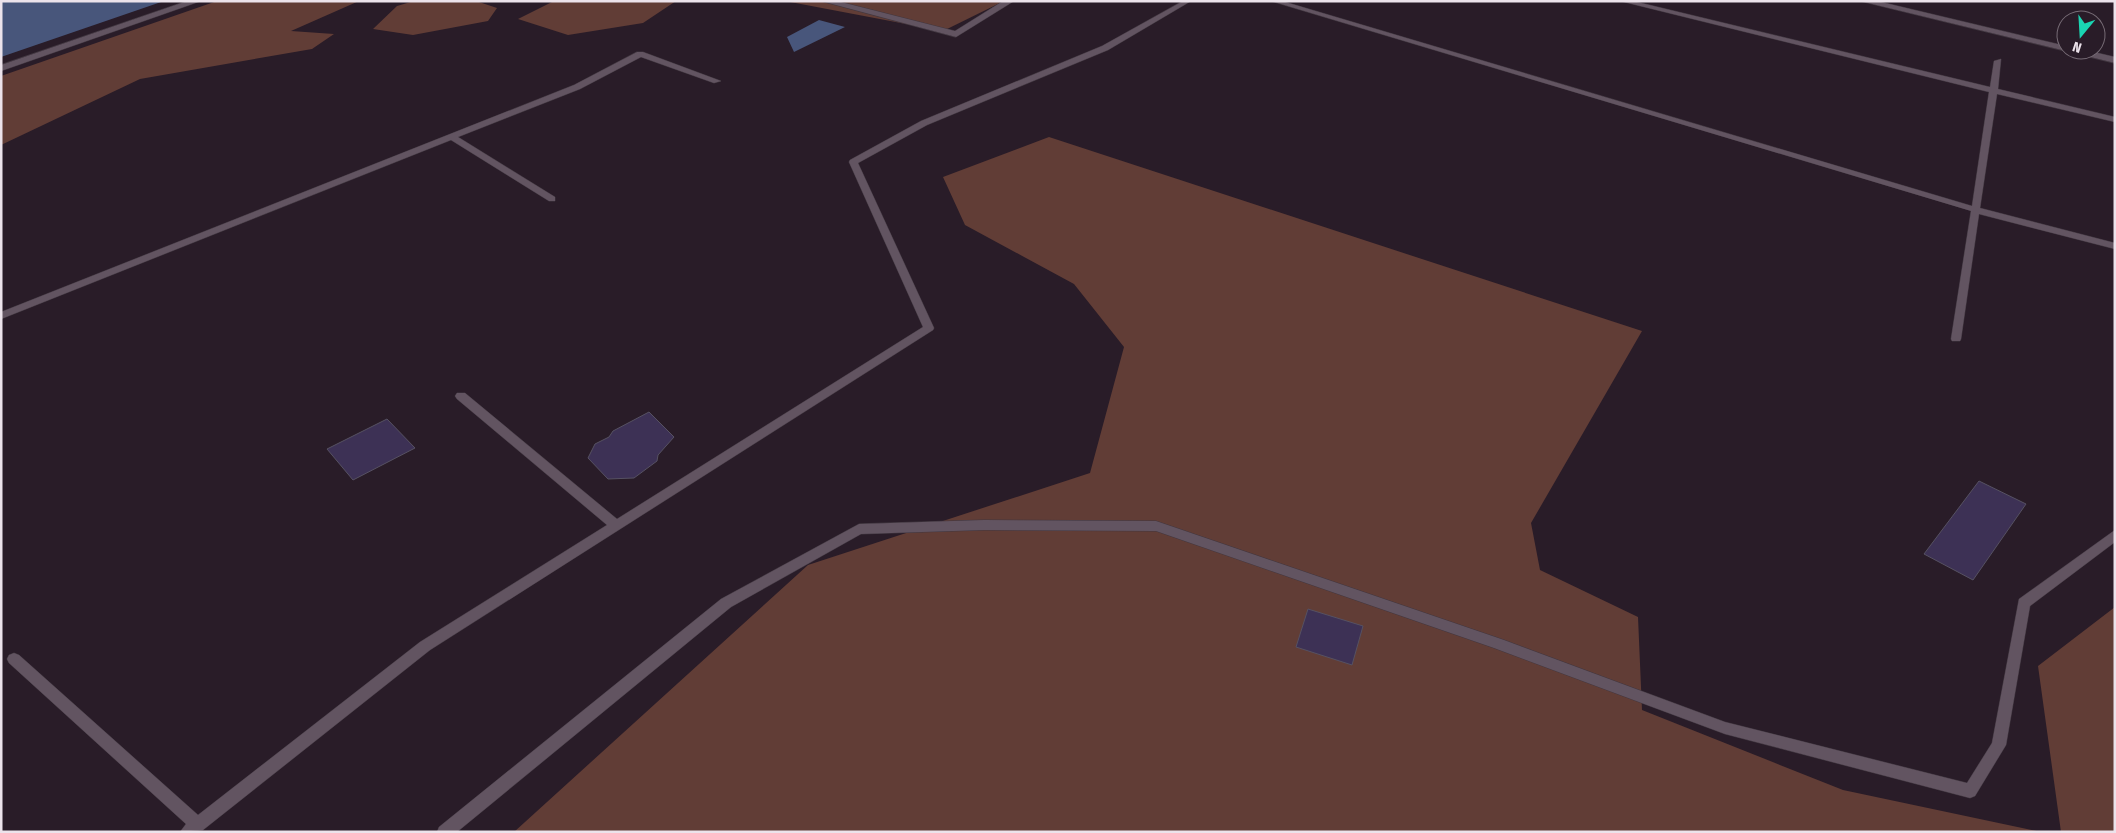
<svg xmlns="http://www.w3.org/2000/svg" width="2116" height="833" font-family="'Fira Sans Condensed',sans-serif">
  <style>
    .green { fill: #613d36 }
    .water { fill: #48567b }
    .building { fill: #3d3155; stroke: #565162 }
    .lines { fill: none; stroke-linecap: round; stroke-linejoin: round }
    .service-casing { stroke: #413740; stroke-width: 1 }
    .minor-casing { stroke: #413740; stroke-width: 1 }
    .service { fill: #625461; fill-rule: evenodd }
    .minor { fill: #625461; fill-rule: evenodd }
  </style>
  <rect width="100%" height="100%" fill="#291c28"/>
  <path class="green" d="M217,1H359L291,31L334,34L312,49L140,79L1,145V76Z
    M414,1H476L497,8L488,21L413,35L373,29L397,6Z
    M554,1H676L643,23L568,35L518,19Z
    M785,1H1004L943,31Z
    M1049,137L1642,331L1531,523L1540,570L1638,617L1642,710L1843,790L2041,832H514L808,565L1090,473L1124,347L1074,284L965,225L943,177Z
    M2115,607V832H2061L2038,666Z"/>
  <path class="water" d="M1,1H164L1,57Z
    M819,20L845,27L794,52L787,37Z"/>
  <path class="building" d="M649,412L674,437L658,455L657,461L634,478L608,479L588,458L595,444L609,437L613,431Z
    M387,419L415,448L353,480L327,449Z
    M1979,481L2026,504L1973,580L1924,554Z
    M1308,609L1363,626L1352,665L1296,647Z"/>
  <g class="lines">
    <g class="service-casing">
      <path id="service" d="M1183,1H1191L1108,50L927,125L858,163L934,328L933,330L430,650L203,830L180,832L186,824L9,663L7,659L9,655L14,653L19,655L198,815L420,642L607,525L457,399L455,396L457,393H465L617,519L923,327L849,162L850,160L921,121L1102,46Z
        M1271,1H1282L1972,206L1989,92L1620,1H1633L1990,87L1994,61L2001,59L1998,89L2115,117V122L1997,94L1980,208L2115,243V249L1979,214L1961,339L1960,341H1952L1951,339L1971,211Z
        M637,52H643L721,81L714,83L641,57L580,89L458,137L555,197V201H549L451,140L1,319V312L574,85Z
        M984,520L1156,521L1504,640L1725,722L1967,783L1992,743L2019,599L2115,530V542L2030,606L2006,745L1975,796L1970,798L1725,734L1494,648L1156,531L984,530L861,534L731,607L457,832H437L439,827L721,599L859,524Z"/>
    </g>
    <g class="minor-casing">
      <path id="minor" d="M187,1H201L1,71V65Z
        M821,1H837L955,31L1003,1H1014L956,37Z
        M1860,1H1877L2066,46V50H2085L2115,57V63Z"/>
    </g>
    <use href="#service" class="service"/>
    <use href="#minor" class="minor"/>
  </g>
  <rect width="2116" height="833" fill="none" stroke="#ece3eb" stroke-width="5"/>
  <g transform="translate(2081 35) rotate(198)"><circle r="24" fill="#291c28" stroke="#776c76"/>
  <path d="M0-4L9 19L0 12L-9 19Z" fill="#1ad5b2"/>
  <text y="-8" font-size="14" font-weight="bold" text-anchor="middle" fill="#ece3eb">N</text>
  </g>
</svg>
